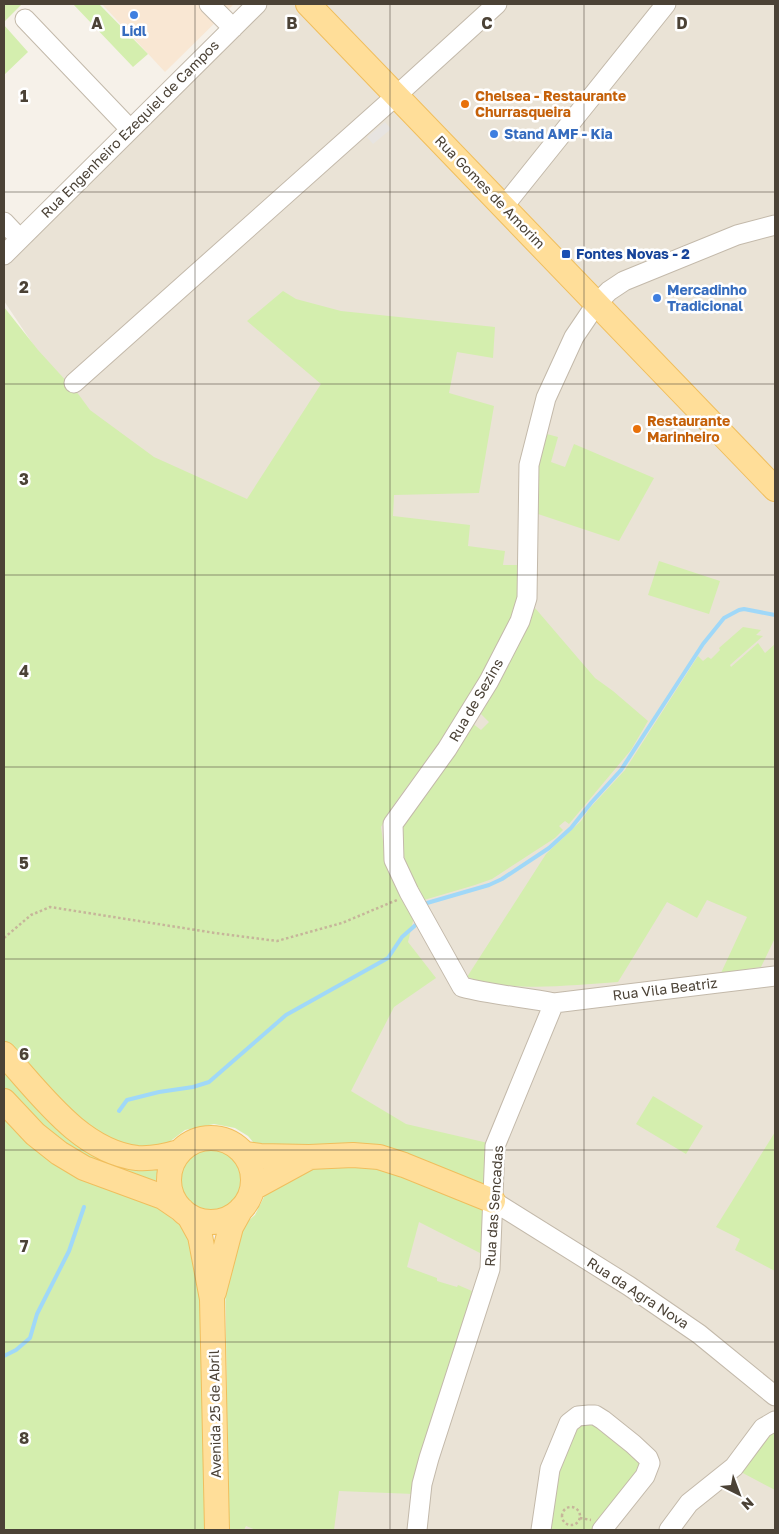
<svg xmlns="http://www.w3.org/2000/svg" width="779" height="1534" font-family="'Golos Text',sans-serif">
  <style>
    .residential { fill: #eae3d6 }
    .commercial { fill: #f9e7d3 }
    .green { fill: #d4eeae }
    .parking { fill: #e7e4e1 }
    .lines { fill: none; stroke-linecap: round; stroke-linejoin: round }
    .stream { stroke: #a0d8f8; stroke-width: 4 }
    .minor-casing { stroke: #c3b9aa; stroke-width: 21 }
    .major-casing { stroke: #f0be5d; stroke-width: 26 }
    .path { stroke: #c6b59a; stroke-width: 2.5; stroke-dasharray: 2.5 2.5; stroke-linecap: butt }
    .minor { stroke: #fff; stroke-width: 19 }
    .major { stroke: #ffde99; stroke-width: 24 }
    .grid { fill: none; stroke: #4b4236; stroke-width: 1; stroke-opacity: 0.55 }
    .shop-dot { fill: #3f7fe0; stroke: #fff; stroke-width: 2 }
    .food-dot { fill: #e8710a; stroke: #fff; stroke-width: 2 }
    .transit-dot { fill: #1a4fb4; stroke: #fff; stroke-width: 2 }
    .labels { text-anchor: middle; stroke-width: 5; stroke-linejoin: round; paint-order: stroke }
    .shop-label { font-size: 14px; font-weight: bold; fill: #366cbe; stroke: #fff; text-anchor: start }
    .food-label { font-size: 14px; font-weight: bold; fill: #c56008; stroke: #fff; text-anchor: start }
    .street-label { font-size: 14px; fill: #4b4236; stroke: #fff }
    .transit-label { font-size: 14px; font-weight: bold; fill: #164399; stroke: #fff; text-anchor: start }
    .grid-label { font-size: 16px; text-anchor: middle; font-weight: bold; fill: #4b4236; stroke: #fff; stroke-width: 5; stroke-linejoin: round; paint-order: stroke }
  </style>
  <rect width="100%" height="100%" fill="#f6f1e9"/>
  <path class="residential" d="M256,4H775V1530H229L226,1506L228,1271L309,1119L51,371L4,301V249Z"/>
  <path class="commercial" d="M102,4H234L165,72Z"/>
  <path class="green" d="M4,4H22L4,22Z
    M73,4H99L148,54L133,67Z
    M4,25L28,52L4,75Z
    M283,291L296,299L341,311L495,327L493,358L457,352L449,393L494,406L479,493L394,495L393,516L470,525L468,546L505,551L503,565H522L521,588L513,621L454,723L395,803L381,827L385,856L404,904L414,917L408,942L436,978L394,1007L351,1091L406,1124L488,1143L487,1193L376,1145L258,1148L248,1136L235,1128L214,1124L185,1130L164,1146L141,1149L97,1136L4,1043V307L38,350L79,395L90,410L154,457L247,499L321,384L247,321Z
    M543,433L558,437L551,462L565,467L574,444L654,478L619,541L538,514V460Z
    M659,561L720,581L709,614L648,595Z
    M535,608L595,678L613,691L648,721L631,750L569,824L565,821L559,826L563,830L555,838L492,879L475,885L424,900L409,871L401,847L403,824L472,723L481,730L489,722L479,712L496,684Z
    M743,627L761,630L756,635L763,636L730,665L731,667L758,643L765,653L775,644V938L761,967L721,973L747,917L707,900L697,918L667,902L618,982C569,985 513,993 467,977L546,854L581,821L589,809L625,770L698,656L703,661L708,657L711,659L720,650L719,648Z
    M4,1064L67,1132L158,1167L155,1185L62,1147L4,1090Z
    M653,1096L703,1126L686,1154L636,1124Z
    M4,1111L163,1208L170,1217L193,1236L199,1249L207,1530H4Z
    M775,1132V1271L735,1250L740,1239L716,1227Z
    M181 1180a30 30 0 1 1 60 0a30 30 0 1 1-60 0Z
    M376,1164L487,1207L482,1254L419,1222L407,1267L437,1278V1281L457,1287L458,1285L472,1291L414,1494L339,1491L334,1530H256L246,1526L244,1530H229L225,1271L230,1244L247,1222L255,1215L268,1189L310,1168Z
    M583,1422L594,1423L638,1456L641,1468L596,1530H548L553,1488L573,1429Z
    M766,1432L770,1435L775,1432V1490L739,1471Z"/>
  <path class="parking" d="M385,122L391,129L373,144L367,137Z"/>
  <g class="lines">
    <path class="stream" d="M427,903L489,885L502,879L549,848L571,828L591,803L621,770L703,644L724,618L739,610L744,609L775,615
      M119,1111L127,1100L159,1092L193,1087L209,1082L286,1015L388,958L402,937L419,922
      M4,1356L16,1350L30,1338L37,1314L69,1251L84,1207"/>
    <g class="minor-casing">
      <path id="minor" d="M209,4L233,28
        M25,19L130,129
        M504,206L666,4
        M4,222L20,239
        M775,225L737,235L624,281L609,291L597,303L574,337L546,398L529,465L527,598L520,621L489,681L447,749L393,824L394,860L409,892L462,987C492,995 524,997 554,1003L775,976
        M4,255L257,4
        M74,383L397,95L497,4
        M493,1201L629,1286L699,1334L775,1396
        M417,1530L422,1484L429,1458L490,1269L495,1146L554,1003
        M541,1530L550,1469L569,1423L578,1416L589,1415H595L603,1420L633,1444L648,1458L650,1463L645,1476L602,1530
        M669,1530L689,1503L734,1467L763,1428L775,1421"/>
    </g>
    <g class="major-casing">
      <path id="major" d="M308,4L775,489
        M4,1054C40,1093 80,1151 137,1158C152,1159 166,1156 179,1152
        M4,1101L35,1134L59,1153L84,1168L163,1197L182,1210
        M169 1180a42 42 0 1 1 84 0a42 42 0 1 1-84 0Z
        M245,1154L260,1156L309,1157L353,1155L379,1157L404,1165L493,1201
        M253,1188L308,1158
        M189,1216L200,1236L212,1299L217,1530
        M214,1292L231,1227L241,1209"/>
    </g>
    <path class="path" d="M4,938L31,915L50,907L215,933L277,941L342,923L397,900
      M562 1516a9 9 0 1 1 18 0a9 9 0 1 1-18 0Z
      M580,1518L591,1520"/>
    <use href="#minor" class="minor"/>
    <use href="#major" class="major"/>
  </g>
  <path class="grid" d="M195,4V1530M390,4V1530M584,4V1530M4,192H775M4,384H775M4,575H775M4,767H775M4,959H775M4,1150H775M4,1342H775"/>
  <g class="shop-dot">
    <circle cx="134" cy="15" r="5"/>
    <circle cx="494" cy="134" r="5"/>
    <circle cx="657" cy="298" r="5"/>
  </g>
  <g class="food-dot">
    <circle cx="465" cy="104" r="5"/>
    <circle cx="637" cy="429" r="5"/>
  </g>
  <rect class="transit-dot" x="561" y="249" width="10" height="10" rx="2.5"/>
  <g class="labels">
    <g class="shop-label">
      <text x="134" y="36" text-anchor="middle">Lidl</text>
      <text x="504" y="139">Stand AMF - Kia</text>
      <text x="667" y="295">Mercadinho<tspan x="667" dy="16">Tradicional</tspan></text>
    </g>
    <g class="food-label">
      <text x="475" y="101">Chelsea - Restaurante<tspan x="475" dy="16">Churrasqueira</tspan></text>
      <text x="647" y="426">Restaurante<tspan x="647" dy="16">Marinheiro</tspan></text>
    </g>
    <g class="street-label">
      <text transform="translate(130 129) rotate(-45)" y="5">Rua Engenheiro Ezequiel de Campos</text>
      <text transform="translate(490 192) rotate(46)" y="5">Rua Gomes de Amorim</text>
      <text transform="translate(476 700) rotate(-60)" y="5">Rua de Sezins</text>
      <text transform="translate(665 989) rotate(-7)" y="5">Rua Vila Beatriz</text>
      <text transform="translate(494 1206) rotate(-86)" y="5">Rua das Sencadas</text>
      <text transform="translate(638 1293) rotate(33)" y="5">Rua da Agra Nova</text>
      <text transform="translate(215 1414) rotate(-91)" y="5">Avenida 25 de Abril</text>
    </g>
    <g class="transit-label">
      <text x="576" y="259">Fontes Novas - 2</text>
    </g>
  </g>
  <g class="grid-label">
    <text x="97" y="29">A</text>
    <text x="292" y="29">B</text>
    <text x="487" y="29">C</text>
    <text x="682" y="29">D</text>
    <text x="24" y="102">1</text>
    <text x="24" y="293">2</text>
    <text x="24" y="485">3</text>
    <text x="24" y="677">4</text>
    <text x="24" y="869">5</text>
    <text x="24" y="1060">6</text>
    <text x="24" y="1252">7</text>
    <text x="24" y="1444">8</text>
  </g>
  <rect width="779" height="1534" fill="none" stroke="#4b4236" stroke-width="10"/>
  <g transform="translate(739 1494) rotate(138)" stroke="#ffffff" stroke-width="4" paint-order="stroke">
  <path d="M0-4L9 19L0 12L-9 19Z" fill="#4b4236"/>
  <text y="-8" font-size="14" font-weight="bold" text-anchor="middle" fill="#4b4236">N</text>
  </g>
</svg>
